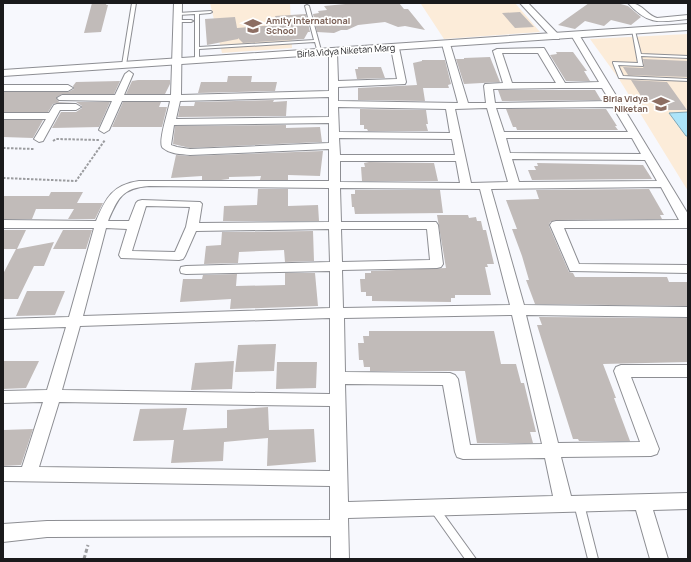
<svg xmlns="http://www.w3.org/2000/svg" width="691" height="562" font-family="Manrope,sans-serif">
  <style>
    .education { fill: #fcecd9 }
    .water { fill: #ade4f9; stroke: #81a7b7 }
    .building { fill: #c1bbb9 }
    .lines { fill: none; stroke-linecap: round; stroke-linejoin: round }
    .service-casing { stroke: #8d8e93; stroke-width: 2 }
    .minor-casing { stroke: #8d8e93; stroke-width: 2 }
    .tertiary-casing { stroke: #8d8e93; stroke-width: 2 }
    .path-far1 { stroke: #9b9c9f; stroke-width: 2; stroke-dasharray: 2.5 1.5; stroke-linecap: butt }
    .path { stroke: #9b9c9f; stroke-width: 3; stroke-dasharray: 4 2.5; stroke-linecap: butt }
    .service { fill: #fff; fill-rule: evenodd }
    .minor { fill: #fff; fill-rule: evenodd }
    .tertiary { fill: #fff; fill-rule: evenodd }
    .labels { text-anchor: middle; stroke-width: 3.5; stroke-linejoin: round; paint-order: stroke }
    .far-education-label { font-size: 9px; font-weight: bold; fill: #785e54; stroke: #fff; text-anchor: start }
    .far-street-label { font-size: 9px; fill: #1a1a1c; stroke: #fff }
  </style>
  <rect width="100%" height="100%" fill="#f7f8fd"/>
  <path class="education" d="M210,3H290L292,48L222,53Z
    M431,3H515L540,32L444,39L421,4Z
    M688,34V191L619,79L590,39Z"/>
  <path class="water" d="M688,112V136H686L669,113Z"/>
  <path class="building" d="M92,3H107L106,5H108L101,32L84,33Z
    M356,3H399L404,9H408L425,30L405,26L398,27L385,22L358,25L347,30H341L334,33L317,32L313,14L319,13L318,11L327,10L324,6Z
    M589,3H617L628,6L641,17L631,25L611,20L604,26L585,21L575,29L558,25Z
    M520,12L534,27L515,28L502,13Z
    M306,14L310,32H308L304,39L243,43L238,38V39L207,45L205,19L235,17L237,28L275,25L273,19H276L275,16Z
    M556,52H573L587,71H584L590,81H566L550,55L557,54Z
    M490,57L500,82L464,84L456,59H464V58Z
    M643,59L688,61V77L628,75L623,67L643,68L644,66Z
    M422,60H445L451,84L448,85L449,88H423L425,101L358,100V88L417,85L413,63L422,61Z
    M358,67H381L385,78L357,79L355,69H358Z
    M228,76H252L251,82H277L275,91L198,93L201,82H227Z
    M138,80H170V84L165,94H126L132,81Z
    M631,80L667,82L687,110H662L656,101H644Z
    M120,81L114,94H62L56,98L59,102H110L99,127L52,128L61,112H76L82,108V106L76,102L57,103L53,104L48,112H3V92H68L74,89L73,86L76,82Z
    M498,90H595L601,100L502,101Z
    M274,100L273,102L287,101L286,116L178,117L180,106H194L195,102Z
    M123,102H161L159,107H167L162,127H112Z
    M360,109L426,110L428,124H426L428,131H368L367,129H364V125H360Z
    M506,109H606L617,126H615L618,130H517L516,127H513Z
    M3,120H43L33,138L3,137Z
    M286,125V128L320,127L322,142L190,148L173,144L175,126Z
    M323,151L320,176L288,175V180H260L261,176L229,177V179L221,180H202V176L171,178L176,155L190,156Z
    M369,162L434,163L438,181H362L361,167H365L364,163Z
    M537,163L643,165L652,179L532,180L528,170H536L534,166H538Z
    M258,189H288V206L318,205L319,221H223L224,206L257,205Z
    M649,189L664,215H660L662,219L556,220L550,222L549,226L569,272L573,273L575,277H667L669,282H688V306L535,304L526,280H529L522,256L512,229H517L506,200L539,199L536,190Z
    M355,190H440L443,213L355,214L354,207H352L351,194H355Z
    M51,192H83L77,203H103L95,219H68L74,209H36L32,219H3V196H49Z
    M437,215H468L469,218L476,217L477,221H481L483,230H486L494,264H487L488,267H485L491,295H455V298H451V302L372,301V296H366V292H361L360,279H365V273H371V271L446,268Z
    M3,230H26L17,249L54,242L44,266H34L18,299H3V274L16,249H3Z
    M63,230H92L86,249H53Z
    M313,231L314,261L285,262L284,250L239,252L238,263L204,264L206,246L221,245L222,232Z
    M285,273H315L318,306L230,309L231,299L180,302L183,279H202L203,275L237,274L236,286L285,285Z
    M27,291H65L55,315L16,316Z
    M539,317L688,318V362L603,364L616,398H614L630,441H579L578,439H573L537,325H542Z
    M369,331H494L501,364H516L521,383H524L536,432H530L533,443H477L465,371H370V367H364L363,360H359L358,343H364L363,336H369Z
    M276,344L274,371L235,372L238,345Z
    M3,361H39L26,388L3,389Z
    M234,361L232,389L191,390L195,363Z
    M277,362H317L316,388L276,389Z
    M268,407L269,430L314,429L316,462L267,466L268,438L224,442L223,461L171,463L174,440L133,441L140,409L187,408L183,430L227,428V410Z
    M33,429L21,465L3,466V430Z"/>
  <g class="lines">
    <g class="service-casing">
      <path id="service" d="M132,3H136L126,65L124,66L122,65Z
        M307,5L309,6L322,54L318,53L315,42L199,49V61L195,62V14L178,15L176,14L178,13L211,11L212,12L210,13L199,14V47L314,40L305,6Z
        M177,20H191L193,21L191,22H177Z
        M632,30L635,31L641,54L688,56V58L641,56L643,66L618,65L623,76L688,79V81L619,78L613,63V62L638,63Z
        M579,500L582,501L584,504L598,559H588L574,504L576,501Z
        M434,504L437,505L476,559H465L431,511L429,508L431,505Z"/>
    </g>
    <g class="minor-casing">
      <path id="minor" d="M174,3H182L181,95L329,91V52L333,50L337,52L338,81L397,79L391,48L395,46L399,48L406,82L405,84L338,87V101L458,103L442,44L446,42L450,44L468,103H486L484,86L485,84L503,83L493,51L497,49L544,48L565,83L599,82L571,35L572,33H578L688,214V228H564L579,264L688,265V273L570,271L550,225L552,222L556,221L679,220L661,187L491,189L524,305L688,307V317L526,315L558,443L640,442L614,371L616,367L621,365H688V377H631L659,449L657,454L651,456L561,457L571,496L688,493V509L653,510L668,559H650L636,510L348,518L349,559H331V536L47,537L3,542V524L47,521L330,520V486L3,481V467H22L43,402L3,403V391L47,390L66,327L3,329V319L69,317L94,228H3V220L96,221C106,198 112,185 139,181H329V149L190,155C181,154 170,154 163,148C157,144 169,109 170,101H122L109,130L104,133L99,130L112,101L59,100L57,98L62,95H115L125,74L129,71L133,74L124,95H171ZM502,53H538L556,83H512ZM560,88H602L610,101L495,103L493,89ZM329,97V117L176,119L180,101ZM338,107L446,109L450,133L339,132ZM613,107L628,132H504L496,108ZM487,108L508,182L471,183L455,109ZM329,123V143L190,149L177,147L171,145L174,125ZM339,138L452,139L455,155H340ZM506,138H632L641,154L510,153ZM512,159L645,160L657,181L519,182ZM340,161H456L460,183L340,182ZM149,186L329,188V222L199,223L202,204L200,202L142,200L138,201L136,203L129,221H108C118,198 122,188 149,186ZM340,188L480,189L510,305L343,308L342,270L437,268L441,267L443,264L438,225L436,222H341ZM146,206L190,207L186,227L175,252L132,251ZM106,228L127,229L119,255L121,258L179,260L183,259L185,256L196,231L329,229L330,262L186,266L181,267L180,270L181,273L186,274L330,271V308L83,316ZM341,229H427L430,260L342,262ZM512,315L542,444L470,445L458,379L455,375L450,373L345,372L344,318ZM330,318V394L62,390L80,326ZM345,384L443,385L455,452L457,457L463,459L545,458L553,496L348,502ZM59,402L330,406V471L39,467Z
        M520,3H528L559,35V39H553Z
        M628,3C643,3 645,14 657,18L688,15V19C660,22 649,26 628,3Z
        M3,85H68L73,88L68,91H3Z
        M57,104H76L81,107L76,110H60L43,141L39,142L34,139L46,119H3V113H49L54,105Z"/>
    </g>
    <g class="tertiary-casing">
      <path id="tertiary" d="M688,24V30L3,76V70Z"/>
    </g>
    <path class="path-far1" d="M53,141L56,139L100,140
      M3,148L34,149
      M3,178L76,181L105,140"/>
    <path class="path" d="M84,559L88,545"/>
    <use href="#service" class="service"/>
    <use href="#minor" class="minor"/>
    <use href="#tertiary" class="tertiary"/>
  </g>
  <defs>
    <g id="school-bare" transform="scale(1.38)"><path d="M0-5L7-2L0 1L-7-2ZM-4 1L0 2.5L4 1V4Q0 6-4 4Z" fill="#8d6e63" stroke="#fff" stroke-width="2.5" paint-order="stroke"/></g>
  </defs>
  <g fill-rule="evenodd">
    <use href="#school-bare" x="253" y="26"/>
    <use href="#school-bare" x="661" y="104"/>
  </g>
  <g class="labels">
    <g class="far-education-label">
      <text x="266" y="24">Amity International<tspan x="266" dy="10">School</tspan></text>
      <text x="648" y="102" text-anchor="end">Birla Vidya<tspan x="648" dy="10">Niketan</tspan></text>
    </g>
    <g class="far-street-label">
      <text transform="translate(346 51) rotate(-4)" y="3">Birla Vidya Niketan Marg</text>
    </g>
  </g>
  <rect width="691" height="562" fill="none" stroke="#1a1a1c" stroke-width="8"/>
</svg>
